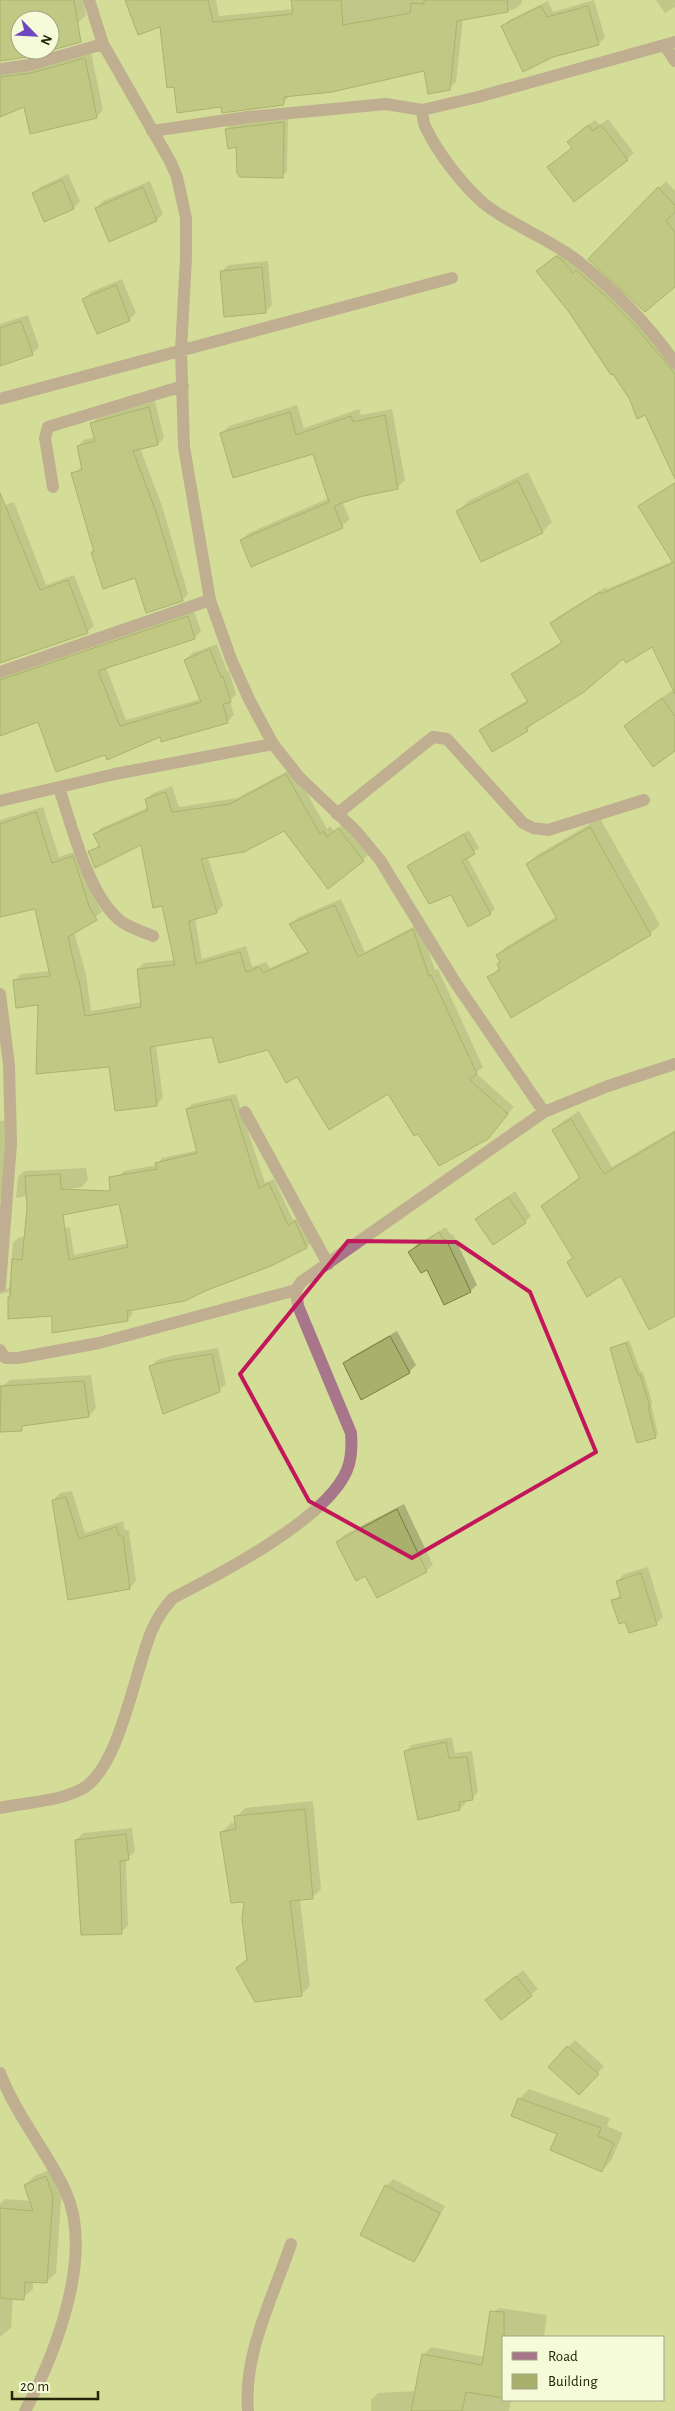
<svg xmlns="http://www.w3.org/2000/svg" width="675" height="2411" font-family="'Alegreya Sans',sans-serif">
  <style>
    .shadow { fill: #0003 }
    .building { fill: #a8b06c; stroke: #787f3c; fill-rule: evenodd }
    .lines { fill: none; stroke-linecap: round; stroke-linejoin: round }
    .minor { stroke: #a8768a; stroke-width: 12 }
    .marked { fill: none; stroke: #c2185b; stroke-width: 4; stroke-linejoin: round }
  </style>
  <rect width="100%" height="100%" fill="#d4dd97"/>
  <path class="shadow" d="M0,0H83L86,15L79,22L50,28V20H20V33L0,37Z
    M163,0H216L219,16L293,9L292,0H522V3L515,9L463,19L456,82L449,89L425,70L290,95L283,104L222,106Z
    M594,0L605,37L598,44L503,26L509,20L548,1L553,12Z
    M656,0H675V7L665,13Z
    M91,52L103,110L97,117L25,106L0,116V74Z
    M288,118L287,172L282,176L237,146L226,129L231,124Z
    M608,119L634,153L627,159L548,167L573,147L568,142L575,135L595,120L600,125Z
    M68,174L80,201L74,208L45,220L33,194L40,187Z
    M150,181L163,214L157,220L110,240L96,208L103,201Z
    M666,181L675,191V286L590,258Z
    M563,250L583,265L675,364V476L646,413L631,399L570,312L537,271Z
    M268,261L272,305L266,311L221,272L228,265Z
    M122,279L136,313L129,320L84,299L91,292Z
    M28,315L39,347L32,354L0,363V324Z
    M155,401L164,438L158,444L140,448L162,506L188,594L182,600L92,553L95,550L72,474L83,466L78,446L84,440L95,437L92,423L98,417Z
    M297,405L304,428L359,409L361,415L392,409L405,480L397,488L358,496L342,502L350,519L342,526L241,540L249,533L329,498L313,452L221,434L229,426Z
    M528,472L552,522L542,532L458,511L468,501Z
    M675,482V643L652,645L623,657L532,723L527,730H481L487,724L528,700L512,675L518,669L563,641L552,623L558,617L606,587L607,589L673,561L639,506Z
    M14,502L46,585L74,575L94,626L87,632L0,662V507Z
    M194,611L201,631L195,638L106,667L126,720L201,699L185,660L192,653L217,644L227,671H229L236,694L230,701L234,715L228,721L160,736L105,753L39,720L0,735V669Z
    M675,688V749L626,726L633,719Z
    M293,768L327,829L330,826L334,831L345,822L369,854L363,860L284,829L208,857L223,905L217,912L195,918L202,959L246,946L252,967L266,962L270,968L308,951L291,924L297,918L341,899L365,952L419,924L435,970L438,969L483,1067L476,1073L514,1107L493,1132L389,1092L298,1075L269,1048L213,1035L156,1045L163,1098L157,1104L39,1004L15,980L21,974L50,971L36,908L0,862V820L43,807L59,857L79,850L95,900L102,912L74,932L86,974L91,1011L142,1002L138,969L144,963L175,960L163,904L142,843L90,851L100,844L95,834L101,828L149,807L146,799L153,793L172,786L179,807L237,798Z
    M600,818L660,925L650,934L489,978L500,967L501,961L497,955L507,946L557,916L527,864L537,855Z
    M469,830L479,848L467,857L495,909L490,913L452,893L409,866Z
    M236,1094L265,1183L274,1179L293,1220L300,1217L312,1242L306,1247L132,1309V1315L127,1320L54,1315L10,1317L9,1292L0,1294V1287L6,1289L9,1288L13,1243L18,1238L70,1227L74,1255L129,1243L118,1177L124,1171L157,1165L162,1158L198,1150L187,1109L192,1104Z
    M579,1111L612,1167L675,1130V1315L622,1275L568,1262L574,1256L542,1206L581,1176L553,1130L562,1122Z
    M0,1121H9L5,1195L0,1199Z
    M86,1168L88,1180L82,1187L16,1198L18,1177L24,1171Z
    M515,1191L531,1216L525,1222L477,1219Z
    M446,1227L451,1235L453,1234L477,1285L470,1291L427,1268L410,1252L416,1245Z
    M397,1331L416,1365L409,1372L345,1363L351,1357Z
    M629,1340L641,1372H643L652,1402L651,1404L658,1434L655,1437L611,1348Z
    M218,1348L226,1384L219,1390L151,1366L157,1360L174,1355Z
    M91,1375L96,1408L89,1416L0,1428V1385H4L10,1380Z
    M72,1491L85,1533L123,1521L125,1530H129L136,1581L130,1588L69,1599L54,1500L60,1493Z
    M404,1504L433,1565L426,1571L366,1574L337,1542L344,1535Z
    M648,1567L663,1617L656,1624L626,1620L612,1601L621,1594L618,1581L624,1574Z
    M452,1737L455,1753L472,1751L478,1792L472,1799L465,1800L466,1803L460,1809L405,1752L411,1745Z
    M313,1801L321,1889L312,1898L300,1899L310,1986L301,1995L238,1968L248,1958L245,1900L222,1832L231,1823L236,1822V1817L245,1808Z
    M132,1828L135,1852L126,1859L128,1926L121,1932L76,1840L83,1833Z
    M523,1970L538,1989L531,1995L487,2000Z
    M575,2040L604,2066L586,2087L550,2067Z
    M529,2089L610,2118L607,2126L623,2133L611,2161L601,2171L558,2134L519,2099Z
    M55,2168L62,2186L56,2273L46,2282L33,2281V2289L23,2298H13L11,2328L0,2337V2204L5,2199L31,2201L25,2185L34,2176Z
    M393,2179L445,2206L420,2254L414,2261L386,2186Z
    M499,2308L547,2315L544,2337H504V2400H511L509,2411H371V2400L378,2393L417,2391L424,2354L431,2347L485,2357L491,2315Z"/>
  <path class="building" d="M0,0H74L81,42L27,57L0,61ZM20,20H50V50H20Z
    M125,0H208L213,22L293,14L291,0H341L343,25L410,13L411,3L424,4V0H507L508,12L457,21L450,90L428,94L424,71L332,92L284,97V105L222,113L221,107L177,113L174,87L167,88L160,27L138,35Z
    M541,6L547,17L588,6L599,45L553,57L523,72L501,26Z
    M85,58L97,118L30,134L24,107L0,117V77L31,73Z
    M284,122L283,178L240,177L237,173L236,147L228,149L225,129Z
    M588,125L593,131L601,125L628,160L574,202L547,167L572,148L567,142Z
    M62,180L74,209L44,222L32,193Z
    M143,187L157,221L109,242L95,208Z
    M658,187L675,205V212L666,221L675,232V287L645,312L588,259Z
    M556,256L562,260L573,273L576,270L612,302L636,327L675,374V479L645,415L637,419L630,400L613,374L611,375L569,312L536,271Z
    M262,267L266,313L224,317L220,271Z
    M116,285L130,321L97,334L82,299Z
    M21,321L33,355L0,366V328Z
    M149,407L158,445L133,451L156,512L183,601L146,613L135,578L103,589L91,552H94L71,473L82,470L77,446L95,441L90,423Z
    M290,412L296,435L351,416L353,422L385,415L398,489L359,497L334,506L343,528L251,567L240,540L329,502L313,454L233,478L220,433Z
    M518,481L543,533L481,562L456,511Z
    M675,483V694L652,647L626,663L623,659L584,692L526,728L528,731L492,752L479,730L528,702L511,674L562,643L550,623L600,592L601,594L673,563L638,506Z
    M0,493L40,590L68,580L88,633L0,663Z
    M188,616L195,639L98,671L120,726L201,702L184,660L210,649L221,677L223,676L231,702L223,704L228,723L161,742L160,737L107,760L105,755L56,772L38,722L0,736V680Z
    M662,698L675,716V751L653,767L624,726Z
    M286,774L320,834L323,831L327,837L338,828L364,861L328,889L284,831L244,852L201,859L217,913L189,921L196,964L240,952L246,972L259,967L263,973L309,953L289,924L335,905L358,957L413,929L429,976L431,975L477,1074L469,1079L508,1114L488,1139L439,1166L418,1134L414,1136L388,1094L329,1130L297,1077L286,1083L268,1050L219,1063L212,1037L150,1047L157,1106L115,1111L109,1067L36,1074L38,1005L16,1008L13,980L50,976L35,909L0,917V824L36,812L52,863L73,856L89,906L97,920L68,937L78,980H79L85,1016L141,1007L137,969L175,965L162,906L153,908L141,845L95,868L88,851L100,847L93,834L148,810L145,799L166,792L172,812L230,804Z
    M590,827L651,935L511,1018L487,977L500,970L497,964L500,962L496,955L557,919L526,864Z
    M464,834L475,854L462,861L491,914L468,927L451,895L429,904L407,866Z
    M231,1099L259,1188L269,1183L288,1225L295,1221L307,1248L271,1266L205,1291L185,1301L127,1311L128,1321L52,1333V1316L8,1319V1297H10L12,1259L22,1260L27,1208L25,1176L60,1174L61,1189L110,1191L109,1177L157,1169L155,1163L197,1153L186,1109ZM119,1204L128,1247L69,1260L63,1215Z
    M571,1119L604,1174L675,1132V1316L649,1330L621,1276L587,1297L567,1262L573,1258L541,1206L580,1178L552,1130Z
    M508,1197L526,1223L493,1245L475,1219Z
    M439,1232L444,1240L446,1239L471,1292L444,1305L427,1270L421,1273L408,1252Z
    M390,1336L410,1373L361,1400L343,1363Z
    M626,1343L638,1375L640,1374L650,1407H648L656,1438L637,1443L610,1348Z
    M212,1354L220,1392L163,1414L149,1366L167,1361Z
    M84,1381L89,1417L22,1426V1431L0,1432L1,1386Z
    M66,1497L79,1539L116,1527L119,1536H123L130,1589L68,1600L52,1500Z
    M397,1509L427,1572L377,1598L365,1576L356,1581L336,1542Z
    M641,1573L657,1625L629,1633L625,1622L619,1624L611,1600L621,1598L616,1581Z
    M446,1742L449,1758L467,1757L473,1800L459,1802L460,1810L418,1820L404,1751Z
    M305,1809L313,1899L290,1901L302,1996L255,2002L236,1968L247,1960L242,1919L244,1902L231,1903L220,1832L236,1829L234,1816Z
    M126,1834L129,1860L120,1861L122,1934L81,1935L75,1840Z
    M516,1976L532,1996L501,2020L485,2000Z
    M567,2046L599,2074L579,2095L548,2067Z
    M518,2098L601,2128L598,2136L614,2143L602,2172L550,2150L557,2134L511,2116Z
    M46,2176L53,2196L47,2283L25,2282L24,2300L0,2298V2208L33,2211L24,2185Z
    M385,2185L440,2213L414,2262L360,2235Z
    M490,2311L504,2312V2398L466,2392L462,2411H411L422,2354L482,2365Z"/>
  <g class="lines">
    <path class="minor" d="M89,0L103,44L170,161L177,177L186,218V258L181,350L184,447L210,600L231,659L249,699L273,744L299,777L356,831L380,860L455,982L544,1112L608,1086L675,1064
      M665,46L675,61
      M0,69L29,65L103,44
      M422,110C423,116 423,123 426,128C437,152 466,190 487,206C515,227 550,239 578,261C614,290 649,325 675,363
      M152,131L248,117L386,104L422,110L478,97L675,42
      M0,399L452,278
      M53,487L45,438L48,427L183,386
      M0,672L210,600
      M59,788C72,826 89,898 122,922C131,928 143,932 153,936
      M0,801L115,774L273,744
      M337,814L433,737L447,739L523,823L533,828L548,830L644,800
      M0,994L9,1065L11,1144L0,1286
      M245,1112L328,1264
      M0,1350L5,1358H18L99,1343L296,1290
      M0,1808C27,1802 57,1802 82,1789C120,1768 135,1669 152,1630C157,1618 164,1608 173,1598C220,1574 327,1519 347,1470C352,1458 352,1446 351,1433L298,1306L296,1290L301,1282L544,1112
      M0,2073C16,2115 46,2150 65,2190C95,2253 56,2353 25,2411
      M248,2411C243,2354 273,2297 291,2244"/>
  </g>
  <path d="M0 0H675V2411H0ZM348,1241L456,1242L530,1292L596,1452L412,1558L309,1501L240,1374Z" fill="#d4dd97" fill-opacity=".55" fill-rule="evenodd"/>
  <path class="marked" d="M348,1241L456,1242L530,1292L596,1452L412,1558L309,1501L240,1374Z"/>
  <rect x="502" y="2336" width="162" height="65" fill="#f5fad8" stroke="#a1a585"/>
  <rect x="512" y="2352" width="25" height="8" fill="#a8768a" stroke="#a1a585"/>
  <text x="548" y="2361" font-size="15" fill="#222509">Road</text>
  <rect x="512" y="2374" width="25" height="15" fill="#a8b06c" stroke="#a1a585"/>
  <text x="548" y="2386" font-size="15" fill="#222509">Building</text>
  <g transform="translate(35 35) rotate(114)"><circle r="24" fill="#f5fad8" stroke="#a1a585"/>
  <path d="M0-4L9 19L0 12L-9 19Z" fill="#6f48c1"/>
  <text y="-8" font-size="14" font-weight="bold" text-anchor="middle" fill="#222509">N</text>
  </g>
  <path d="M12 2391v8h86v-8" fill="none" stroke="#222509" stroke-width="2.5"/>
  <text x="20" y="2391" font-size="15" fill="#222509" stroke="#f5fad8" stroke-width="4" paint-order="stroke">20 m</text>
</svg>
